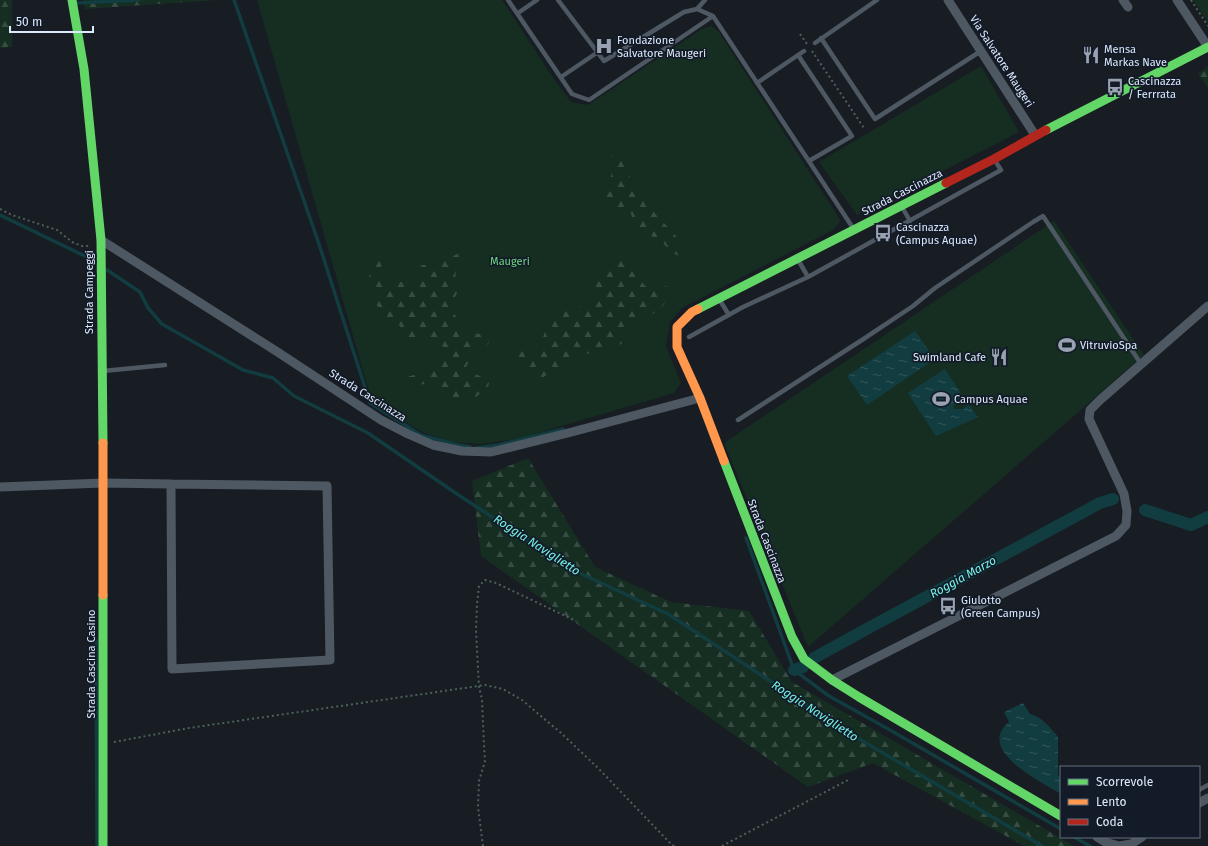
<svg xmlns="http://www.w3.org/2000/svg" width="1208" height="846" font-family="'Fira Sans',sans-serif">
  <style>
    .green { fill: #162e22 }
    .forest { fill: url(#forest-firs) }
    .water { fill: url(#water-ripples) }
    .lines { fill: none; stroke-linecap: round; stroke-linejoin: round }
    .stream { stroke: #113c40; stroke-width: 3.5 }
    .canal { stroke: #113c40; stroke-width: 12 }
    .path { stroke: #4c615e; stroke-width: 2; stroke-dasharray: 2 3; stroke-linecap: butt }
    .lane { stroke: #4e5862; stroke-width: 4.5 }
    .street { stroke: #4e5862; stroke-width: 9 }
    .fast { stroke: #63d668; stroke-width: 9 }
    .slow { stroke: #ff974d; stroke-width: 9 }
    .jam { stroke: #b3261e; stroke-width: 9 }
    .labels { text-anchor: middle; stroke-width: 3.5; stroke-linejoin: round; paint-order: stroke }
    .poi-label { font-size: 11px; fill: #ddeafc; stroke: #131b28; text-anchor: start }
    .street-label { font-size: 11px; fill: #ddeafc; stroke: #131b28 }
    .park-label { font-size: 11px; fill: #6fd683; stroke: #131b28 }
    .water-label { font-size: 12px; font-style: italic; fill: #75f2e7; stroke: #131b28 }
  </style>
  <defs>
    <pattern id="forest-firs" width="22" height="20" patternUnits="userSpaceOnUse"><rect width="22" height="20" fill="#162e22"/><path d="M5 1l3.5 6h-7zM16 11l3.5 6h-7z" fill="#374c43"/></pattern>
    <pattern id="water-ripples" width="26" height="14" patternUnits="userSpaceOnUse"><rect width="26" height="14" fill="#113c40"/><path d="M2 4q2-2 4 0t4 0M15 11q2-2 4 0t4 0" fill="none" stroke="#33585c"/></pattern>
  </defs>
  <rect width="100%" height="100%" fill="#181c23"/>
  <path class="green" d="M257,0H502L552,76L571,102L588,105L702,29L711,26L719,32L841,221L833,230L682,308L670,322L666,346L681,383L674,393L521,438L481,444L451,442L422,432L372,402Z
    M1193,0H1208V22Z
    M981,66L1019,132L857,215L819,162Z
    M1054,221L1144,355L808,647L724,443Z"/>
  <path class="forest" d="M0,0H12V47L0,48Z
    M83,0H217L85,9Z
    M1208,66V88L1198,74Z
    M612,156L620,159L627,169L633,185L643,195L652,210L676,236L685,256L676,255L658,239L642,232L638,229L629,210C616,209 605,208 598,195L611,179Z
    M461,252L466,253C471,264 452,264 456,278C456,281 459,285 460,287L452,303L451,307C455,316 462,328 472,332C477,334 483,334 488,336C493,347 480,347 474,352L466,367C472,375 483,375 489,383L488,387C474,398 462,412 446,396C441,392 438,387 432,384C425,382 418,387 410,385L407,377C418,373 429,372 440,367C446,355 446,342 432,337L412,346L407,345L404,342C408,327 392,319 381,314L367,284L374,260L385,253C391,260 387,263 381,266C379,274 385,282 391,286L396,285L399,282H410C418,276 416,271 422,265H434L442,262Z
    M622,258C639,262 636,280 648,288C656,293 665,280 674,291L672,295L667,297L662,308L643,320L630,331L624,342L610,350L585,354L569,360L542,378L533,381L526,366L519,360L518,352C525,349 533,350 538,345C543,340 544,334 546,328C553,307 573,308 591,305L596,299V281L608,272L615,261Z
    M528,458L595,567L671,602L749,611L792,682L1074,846H1024L873,763L808,787L481,556L472,481Z"/>
  <path class="water" d="M915,331L935,359L867,405L847,376Z
    M945,369L964,398L953,406L955,409H962L969,405L978,417L936,436L908,393Z
    M1023,703L1030,714C1041,716 1051,728 1058,737V774L1061,781V794C1041,782 975,750 1009,722L1004,712Z"/>
  <g class="lines">
    <path class="stream" d="M234,0L319,244L370,403L421,435L454,444L470,447
      M76,3L139,0
      M0,215L91,259
      M107,270L140,292L148,308L162,324L243,370L273,378L294,396L368,433L457,494L573,570L668,614L758,673L842,729L1042,846
      M476,448L498,445L563,429
      M746,538L794,670L829,696L890,730L1061,829
      M96,640L97,846
      M1074,837L1090,846"/>
    <path class="canal" d="M1145,510L1191,525L1208,517
      M814,658L863,631L1100,503L1113,499
      M794,670L803,667"/>
    <path class="path" d="M1191,0L1208,26
      M800,34L807,44
      M812,51L864,128
      M0,209L12,215L57,230L72,242L82,246H90
      M114,742L189,728L485,685L503,689L522,700L561,733L597,767L671,844L674,846
      M483,846L478,807L479,781L485,761L484,745L482,699L479,687L476,631L477,604L479,586L485,580L496,583L576,621
      M722,846L848,780"/>
    <path class="lane" d="M508,0L572,94L589,100L713,16
      M558,0L604,61L684,12L697,9L713,16L853,228
      M697,9L705,0
      M518,13L537,0
      M821,38L875,119L981,51
      M815,43L877,0
      M798,55L852,136L809,161
      M561,77L598,52
      M757,83L804,51
      M902,207L910,221
      M797,258L808,277
      M719,299L729,315
      M689,337L743,307L808,277L1001,170L994,159
      M103,371L165,365
      M738,420L865,338L913,306L935,288L1033,222L1043,216L1141,364
      M1199,790L1208,785"/>
    <path class="street" d="M948,0L1035,135
      M1123,0L1128,7
      M1177,0L1208,47
      M101,240L276,351L381,420L408,434L433,445L462,451L491,452L568,433L700,398
      M0,487L103,483L171,484L172,669L330,660L327,486L171,484
      M832,680L1116,536L1126,525L1127,511L1124,494L1089,419L1090,410L1100,400L1208,306
      M1199,803L1208,798
      M1097,837L1105,842L1119,846
      M1120,846L1131,844L1142,837"/>
    <path class="fast" d="M72,0L84,69L101,240L103,443
      M1046,130L1208,47
      M698,309L946,183
      M724,461L792,637L804,659L832,680L859,697L1061,816
      M103,595V846"/>
    <path class="slow" d="M698,309L692,312L677,327V347L700,398L724,461
      M103,443V595"/>
    <path class="jam" d="M946,183L994,159L1046,130"/>
  </g>
  <defs>
    <g id="hospital-bare" transform="scale(1.38)"><path d="M-5-5h3v3.5h4V-5h3V5h-3V1.5h-4V5h-3Z" fill="#98a2b0" stroke="#131b28" stroke-width="2.5" paint-order="stroke"/></g>
    <g id="restaurant-bare" transform="scale(1.38)"><path d="M-5-6h1v4h1v-4h1v4h1v-4h1v5L-1.5 .5V6h-2V.5L-5-1ZM5-6V6H3V1.5H1.5Q1.5-4 5-6Z" fill="#98a2b0" stroke="#131b28" stroke-width="2.5" paint-order="stroke"/></g>
    <g id="bus-bare" transform="scale(1.38)"><path d="M-5-6H5V4H4V6H2V4H-2V6H-4V4H-5ZM-3.5-4V0h7V-4ZM-3.5 1.2v1.5H-2V1.2ZM2 1.2v1.5H3.5V1.2Z" fill="#98a2b0" stroke="#131b28" stroke-width="2.5" paint-order="stroke"/></g>
    <g id="stadium-bare" transform="scale(1.38)"><path d="M0-5a6.5 5 0 1 0 0 10a6.5 5 0 1 0 0-10ZM-3.5-1.8h7v3.6h-7Z" fill="#98a2b0" stroke="#131b28" stroke-width="2.5" paint-order="stroke"/></g>
  </defs>
  <g fill-rule="evenodd">
    <use href="#hospital-bare" x="604" y="46"/>
    <use href="#restaurant-bare" x="1091" y="55"/>
    <use href="#bus-bare" x="1115" y="87"/>
    <use href="#bus-bare" x="883" y="233"/>
    <use href="#stadium-bare" x="1067" y="345"/>
    <use href="#restaurant-bare" x="999" y="357"/>
    <use href="#stadium-bare" x="941" y="399"/>
    <use href="#bus-bare" x="948" y="606"/>
  </g>
  <g class="labels">
    <g class="poi-label">
      <text x="617" y="44">Fondazione<tspan x="617" dy="13">Salvatore Maugeri</tspan></text>
      <text x="1104" y="53">Mensa<tspan x="1104" dy="13">Markas Nave</tspan></text>
      <text x="1128" y="85">Cascinazza<tspan x="1128" dy="13">/ Ferrrata</tspan></text>
      <text x="896" y="231">Cascinazza<tspan x="896" dy="13">(Campus Aquae)</tspan></text>
      <text x="1080" y="349">VitruvioSpa</text>
      <text x="986" y="361" text-anchor="end">Swimland Cafe</text>
      <text x="954" y="403">Campus Aquae</text>
      <text x="961" y="604">Giulotto<tspan x="961" dy="13">(Green Campus)</tspan></text>
    </g>
    <g class="street-label">
      <text transform="translate(1002 61) rotate(57)" y="4">Via Salvatore Maugeri</text>
      <text transform="translate(902 192) rotate(-27)" y="4">Strada Cascinazza</text>
      <text transform="translate(89 292) rotate(-90)" y="4">Strada Campeggi</text>
      <text transform="translate(368 395) rotate(32)" y="4">Strada Cascinazza</text>
      <text transform="translate(767 541) rotate(69)" y="4">Strada Cascinazza</text>
      <text transform="translate(91 664) rotate(-90)" y="4">Strada Cascina Casino</text>
    </g>
    <g class="park-label">
      <text x="510" y="265">Maugeri</text>
    </g>
    <g class="water-label">
      <text transform="translate(537 545) rotate(33)" y="4">Roggia Naviglietto</text>
      <text transform="translate(963 577) rotate(-29)" y="4">Roggia Marzo</text>
      <text transform="translate(815 711) rotate(33)" y="4">Roggia Naviglietto</text>
    </g>
  </g>
  <rect x="1060" y="766" width="140" height="72" fill="#131b28" stroke="#646e7d"/>
  <rect x="1068" y="779" width="20" height="6" fill="#63d668" stroke="#646e7d"/>
  <text x="1096" y="786" font-size="12" fill="#ddeafc">Scorrevole</text>
  <rect x="1068" y="799" width="20" height="6" fill="#ff974d" stroke="#646e7d"/>
  <text x="1096" y="806" font-size="12" fill="#ddeafc">Lento</text>
  <rect x="1068" y="819" width="20" height="6" fill="#b3261e" stroke="#646e7d"/>
  <text x="1096" y="826" font-size="12" fill="#ddeafc">Coda</text>
  <path d="M10 26v6h83v-6" fill="none" stroke="#ddeafc" stroke-width="2"/>
  <text x="16" y="26" font-size="12" fill="#ddeafc" stroke="#131b28" stroke-width="3" paint-order="stroke">50 m</text>
</svg>
